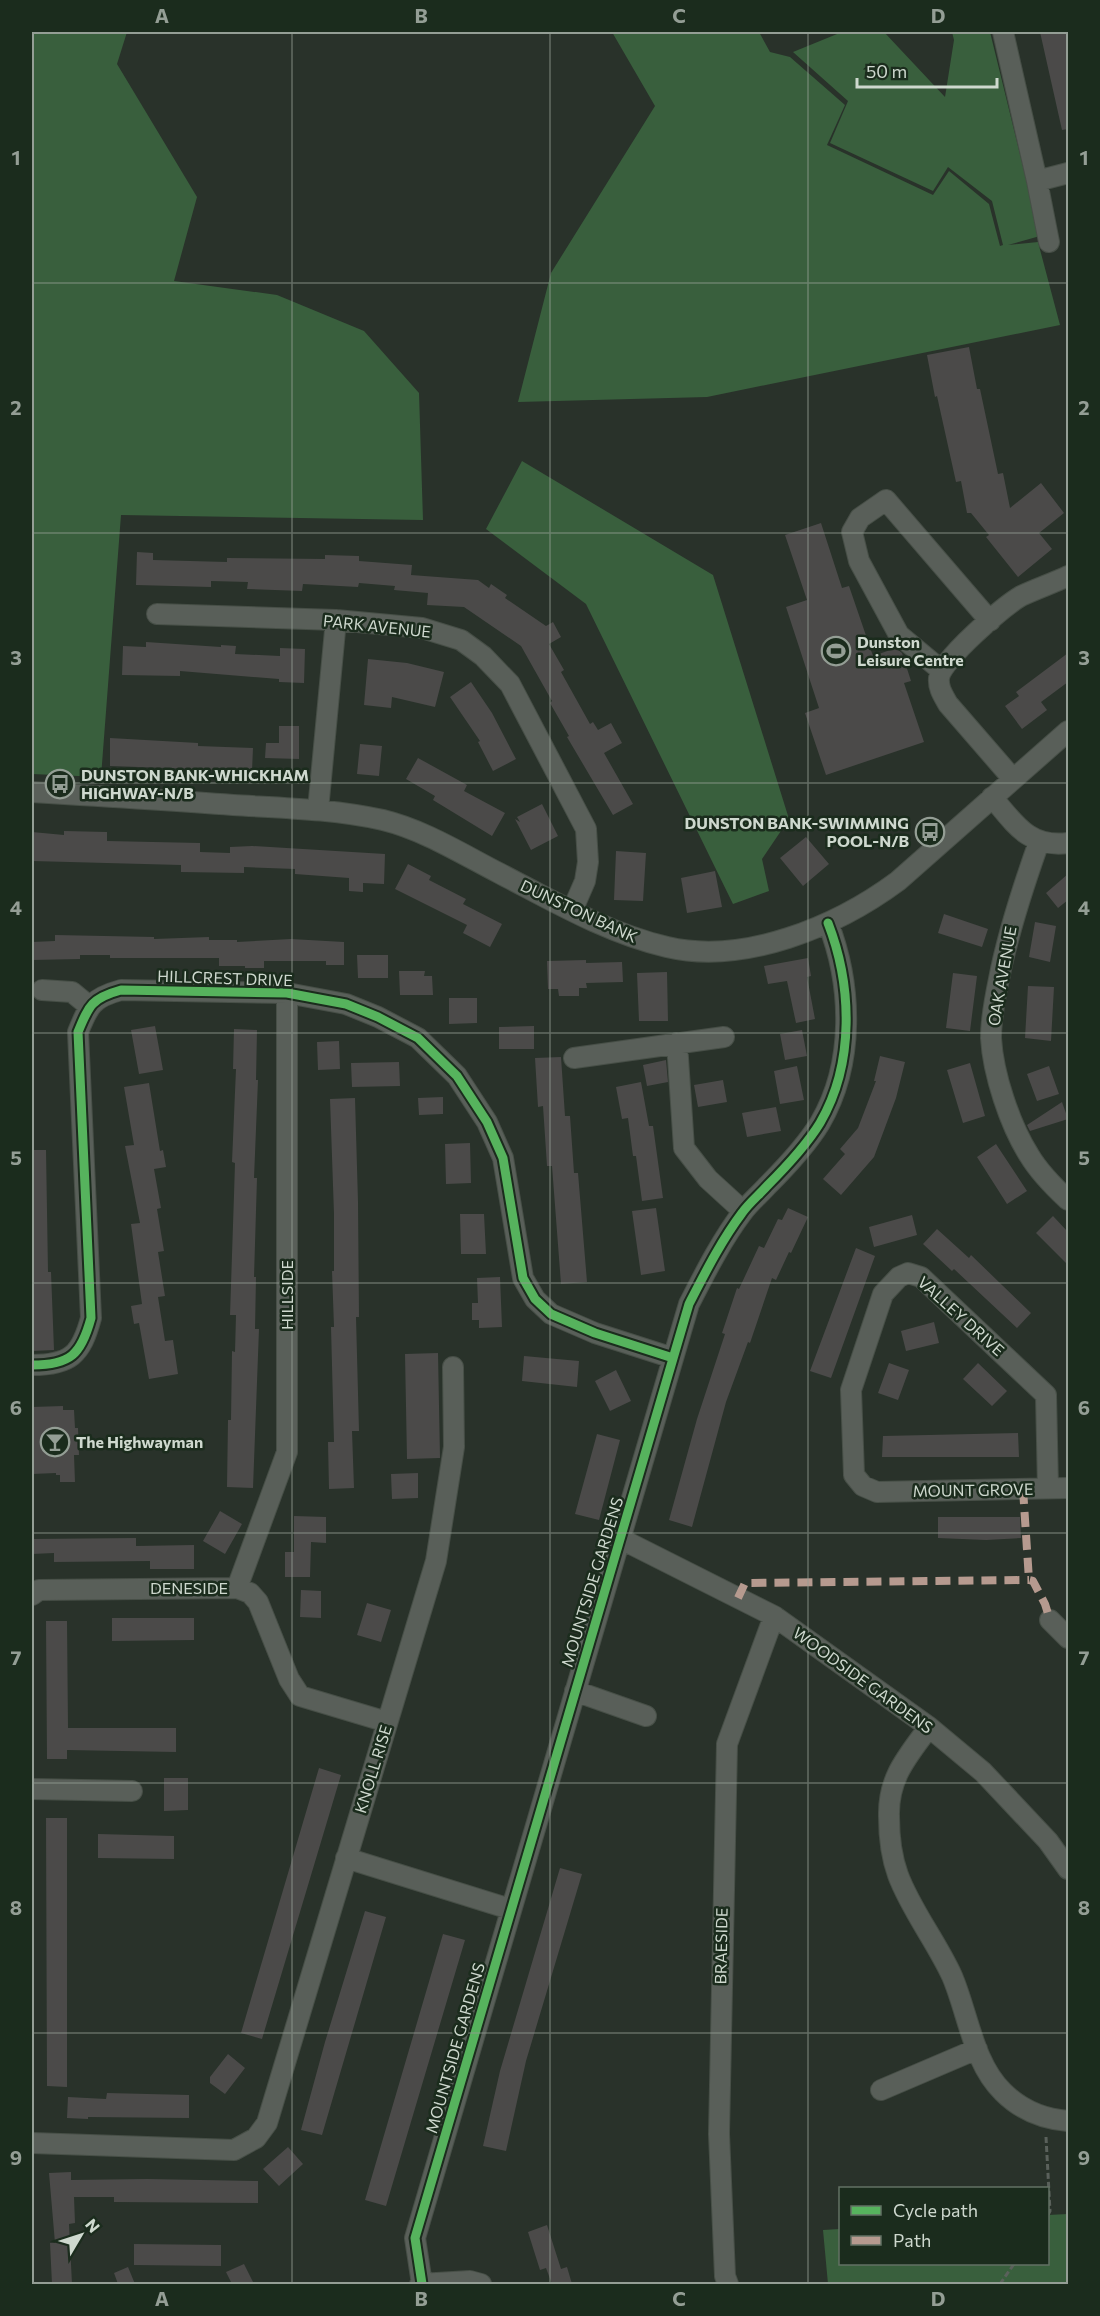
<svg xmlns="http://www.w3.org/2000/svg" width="1100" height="2316" font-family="Commissioner,sans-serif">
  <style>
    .green { fill: #395f3d }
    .building { fill: #4b4a49 }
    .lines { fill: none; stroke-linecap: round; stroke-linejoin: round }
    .minor-casing { stroke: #474f47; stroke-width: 22 }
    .path { stroke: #5a615b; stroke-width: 3; stroke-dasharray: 6 3; stroke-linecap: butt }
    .minor { stroke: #595f59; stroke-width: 20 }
    .quiet { stroke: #b69a8f; stroke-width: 8; stroke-dasharray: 15 8; stroke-linecap: butt }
    .cycleway-casing { stroke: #1b2c1d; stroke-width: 13 }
    .cycleway { stroke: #56b35d; stroke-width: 9 }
    .grid { fill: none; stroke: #949e95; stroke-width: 1.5; stroke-opacity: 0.55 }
    .labels { text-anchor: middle; stroke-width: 5; stroke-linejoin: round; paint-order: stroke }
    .street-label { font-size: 16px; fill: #ced8ce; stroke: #1b2c1d }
    .poi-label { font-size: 16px; font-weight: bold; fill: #ced8ce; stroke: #1b2c1d; text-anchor: start }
    .neatline { fill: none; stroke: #949e95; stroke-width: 2 }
    .grid-label { font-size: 20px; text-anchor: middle; font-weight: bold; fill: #949e95 }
  </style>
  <rect width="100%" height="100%" fill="#29322a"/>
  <path class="green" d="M32,32H127L117,64L197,197L174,281L277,295L364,331L419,393L423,520L121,515L101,777L32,774Z
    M612,32H759L770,52L790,57L845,105L827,145L933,195L949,171L989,204L1000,246L1003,245L992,201L948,167L933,191L830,143L848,101L793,52L842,32H884L945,97L954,40L952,32H990L1040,236L1008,245L1038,242L1060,325L707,397L518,402L551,273L655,106Z
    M522,461L713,575L789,819L762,859L769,891L733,904L586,604L486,529Z
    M1068,2214V2284H828L823,2230L840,2229V2264H1048V2215Z"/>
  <path class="building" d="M1040,32H1068V129L1062,130Z
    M969,347L977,389H980L998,474L1003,473L1010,508L1041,483L1064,513L1039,533L1052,549L1018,577L986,537L989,535L971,513H967L961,481L956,482L937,396L935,397L927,355Z
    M821,523L842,588L849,586L873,656L896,648L902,653L911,681L904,683L924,742L826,775L805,713L819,708L786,607L807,600L785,535Z
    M137,552L153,553V560L227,562V558L325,559V555L359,556V561L412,565L411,575L478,580L489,588L491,584L507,595L505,598L546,626L553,622L561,637L549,644L564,670L561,672L590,724L593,722L598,730L611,723L622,743L604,753L633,804L613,815L567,737L569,736L550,703L552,701L521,646L464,607L427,605L428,593L394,590L395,586L359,583L358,587L303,584L302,591L247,589L248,582L211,581V587L136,585Z
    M146,642L221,647V645L236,646L235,654L280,656V648L305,649L304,683L279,682V679L180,671V676L122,675L123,646L146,647Z
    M1068,653V682L1041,702L1047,710L1022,729L1005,706L1019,696L1016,692Z
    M368,659L407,663L444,672L435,707L392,697L391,708L364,705Z
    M471,682L492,713L516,759L493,771L478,742L480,741L450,697Z
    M279,726H299V759L265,758L266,743H279Z
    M110,738L198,743V746L253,748L252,771L110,766Z
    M360,744L382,746L379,776L357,774Z
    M418,758L467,785L464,791L505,813L492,836L433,800L435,796L406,779Z
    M542,804L558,836L531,850L515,819L520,822L517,817Z
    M64,831L107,832V841L200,843V852L230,853V847L252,846L385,854L384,884L363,883V892L349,891V878L295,874V869L244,867V873L181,872V865L32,861V832L64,835Z
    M806,837L829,864L803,886L780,858Z
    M616,851L646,853L643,901L614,900Z
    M408,864L431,876L429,880L466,899L463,904L502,924L490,947L463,933L467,925L395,889Z
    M715,871L722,907L687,913L681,878Z
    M1068,874V900L1058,908L1046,893Z
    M944,914L988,929L982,947L938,933Z
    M1035,922L1056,926L1050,962L1029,957Z
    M55,935L154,937V939L209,937V940H237V942L291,939L344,942V965H326V961H264V968H245V966H219V958H110V955H80V959L32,960V942L55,941Z
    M357,955H388V978H358Z
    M808,958L811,976L807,977L815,1019L796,1023L787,981L768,984L764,966Z
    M586,960V963L622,962L623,982L586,983L587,988H579V996H559L558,989H548L547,961Z
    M399,971H425L424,976H432L433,995H400Z
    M667,972L668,1021H639L637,973Z
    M953,973L977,976L970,1031L946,1028Z
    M1028,986L1054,987L1051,1041L1025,1038Z
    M449,998H477V1023L449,1024Z
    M155,1026L163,1070L139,1074L131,1030Z
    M534,1026V1049H499V1027Z
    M234,1029L257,1030L256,1080H258L254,1178H257L254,1277H256L255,1329H259L253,1488L227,1487L228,1420H231L232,1351L235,1352L236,1315H230L234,1195L235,1163L232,1162L236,1069H233Z
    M802,1030L807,1056L785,1060L780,1034Z
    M339,1041L340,1069L318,1070L317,1042Z
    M880,1056L905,1062L896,1098L874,1157L841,1195L823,1179L845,1154L840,1149L858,1128L876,1081H874Z
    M561,1057L565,1116H570L574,1173H578L587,1282L561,1284L552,1166H547L543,1106L538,1107L535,1058Z
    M666,1060L668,1082L647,1086L643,1065Z
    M399,1062L400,1086L352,1087L351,1063Z
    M970,1063L985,1116L963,1123L947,1070Z
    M797,1066L804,1100L780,1104L774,1071Z
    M1049,1066L1059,1094L1037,1101L1027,1074Z
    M723,1080L727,1102L698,1107L694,1085Z
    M641,1082L649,1126H653L663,1198L642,1201L636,1156H633L628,1118L622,1119L616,1087Z
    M149,1083L160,1151L163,1150L166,1167L154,1169L161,1208L157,1209L164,1251L158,1252L165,1296L158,1297L165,1341L173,1340L178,1374L149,1379L139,1323L134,1324L131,1306L142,1304L131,1224L140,1223L125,1146L134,1145L124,1087Z
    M443,1097V1114L419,1115L418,1098Z
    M355,1098L358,1202L359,1317H356L359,1431H352L354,1488L329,1489L328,1442H334L331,1327H334L332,1271H334V1214L330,1099Z
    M1062,1102L1068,1119L1030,1131L1027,1125Z
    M776,1107L781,1131L747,1137L742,1113Z
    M470,1143L471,1183L446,1184L445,1144Z
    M996,1144L1027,1191L1007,1204L977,1157Z
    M32,1150H46L48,1272H51L54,1350L32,1351Z
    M656,1208L665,1271L641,1275L632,1211Z
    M788,1208L808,1217L791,1253L789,1252L776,1280L772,1278L750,1343L748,1342L726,1402L692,1527L669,1520L697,1419L725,1334L722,1333L737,1288L739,1289L759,1246L764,1248L778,1219L782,1220Z
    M460,1214H484L486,1254H461Z
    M912,1215L917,1235L874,1247L869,1227Z
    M1053,1216L1068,1232V1265L1036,1233Z
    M937,1229L969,1258L971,1255L1031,1313L1017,1328L954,1269L952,1271L923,1244Z
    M856,1248L875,1256L831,1378L810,1371Z
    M500,1277L502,1327L479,1328V1320H472V1303H478L477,1278Z
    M934,1322L939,1343L906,1351L901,1331Z
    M438,1353L440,1458L407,1459L405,1354Z
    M524,1356L579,1361L577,1387L522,1381Z
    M889,1363L909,1370L898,1400L878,1393Z
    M978,1363L1007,1391L992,1406L963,1379Z
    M616,1370L631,1401L610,1411L595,1381Z
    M63,1406V1410H74L75,1428H78L79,1455H74L75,1482H60V1475H56V1473L32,1474V1407Z
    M1018,1433L1019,1457H882L883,1436Z
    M597,1434L620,1440L599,1520L575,1514Z
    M418,1473V1498L392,1499L391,1474Z
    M220,1511L242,1524L225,1554L203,1541Z
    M294,1516L326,1517V1543L311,1542L310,1577H285V1552H294Z
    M938,1517H1020L1021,1538L986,1540L938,1538Z
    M136,1538V1546L194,1545V1569H150V1561L54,1562V1553L32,1554V1539Z
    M301,1590L321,1591V1618L300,1617Z
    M367,1603L391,1610L381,1642L357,1635Z
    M112,1618H194V1640L112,1641Z
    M46,1621H67L68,1728H176V1752L67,1750V1759H47Z
    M319,1768L341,1775L262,2039L241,2033Z
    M164,1778H188V1810L164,1811Z
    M46,1818H67V2087L47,2086Z
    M98,1834L174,1836V1859L98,1858Z
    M560,1868L582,1874L526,2061L506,2151L483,2146L500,2071Z
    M365,1911L386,1917L322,2135L301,2130L325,2042Z
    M443,1934L465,1940L386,2206L365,2200Z
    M228,2054L245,2068L225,2094L210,2083V2077Z
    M107,2093L189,2095V2118L88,2117V2119L67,2118L68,2097L106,2099Z
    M288,2147L303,2164L279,2186L263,2169Z
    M71,2172V2180L147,2179L258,2181V2203L114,2202V2197H74L75,2223L69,2224L72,2284H52L50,2243H55L49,2173Z
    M547,2225L561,2269L567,2267L572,2284H552L546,2268L540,2270L528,2232Z
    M134,2244L221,2245V2266L134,2265Z
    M244,2264L254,2284H232L226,2272Z
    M128,2267L135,2284H118L114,2273Z"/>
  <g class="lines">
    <g class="minor-casing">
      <path id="minor" d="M1003,32L1037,181L1068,173
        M1037,181L1049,242
        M157,614L336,620L422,628L461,640L483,656L510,684L586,829L588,862L585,881L572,911
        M941,670L899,635L859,561L852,532L860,518L886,500L990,621
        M1013,779L948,704C943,695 938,688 939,678C941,660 1004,606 1021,596C1036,589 1053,583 1068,576
        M32,792C99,796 166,800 233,805C283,808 334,809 383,820C424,830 462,854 499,873C553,901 607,933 667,947C744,965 836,927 898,881L1068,731
        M992,797C1015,824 1029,848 1068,843
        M318,810L336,620
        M1039,842C1023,887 1008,932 999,979C995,998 991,1018 991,1038C993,1074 1010,1125 1029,1155C1039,1172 1054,1187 1068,1200
        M42,990L72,992L89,1006
        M677,1043L684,1148L708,1179L743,1211
        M574,1058L724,1037
        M32,1365C70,1365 81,1355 91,1318L78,1032C89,1005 92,998 121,990L287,993L346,1004L378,1017L418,1038L457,1076L487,1122L503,1158L523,1278L535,1299L551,1314L595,1333L673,1358
        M1048,1488L1046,1395L921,1277L908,1273L899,1277L883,1294L851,1390L854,1475L863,1486L877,1492L1068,1488
        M621,1539L774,1616L929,1727L983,1772L1048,1841L1068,1869
        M237,1588L287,1452V993
        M32,1595L39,1590L237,1588L250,1593L258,1602L289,1679L300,1696L387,1722
        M1050,1620L1068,1638
        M575,1691L646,1716
        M929,1727C908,1756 888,1777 889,1816C889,1836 891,1856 898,1875C911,1910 936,1941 952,1976C968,2013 973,2063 1003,2092C1022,2111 1043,2119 1068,2121
        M32,1789L132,1791
        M346,1858L510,1909
        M881,2090L977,2049
        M32,2143L234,2150L256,2138L267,2123L436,1561L454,1447L453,1367
        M420,2284L470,2281L481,2284
        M422,2284L415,2238L689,1304C705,1273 721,1241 742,1213C749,1203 759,1195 767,1186C786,1167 806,1146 820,1123C855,1063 852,985 828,923
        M728,2284L725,2276L719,2134L727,1744L774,1616"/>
    </g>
    <path class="path" d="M1046,2137L1050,2211L1048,2215
      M1000,2284L1014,2264"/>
    <use href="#minor" class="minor"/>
    <path class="quiet" d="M1023,1489L1029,1580L1033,1581L1045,1604L1050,1620
      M738,1598L745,1583L1029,1580"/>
    <g class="cycleway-casing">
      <path id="cycleway" d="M32,1365C70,1365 81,1355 91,1318L78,1032C89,1005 92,998 121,990L287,993L346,1004L378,1017L418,1038L457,1076L487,1122L503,1158L523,1278L535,1299L551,1314L595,1333L673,1358
        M422,2284L415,2238L689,1304C705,1273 721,1241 742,1213C749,1203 759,1195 767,1186C786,1167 806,1146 820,1123C855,1063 852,985 828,923"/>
    </g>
    <use href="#cycleway" class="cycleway"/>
  </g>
  <path class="grid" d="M292,32V2284M550,32V2284M808,32V2284M32,283H1068M32,533H1068M32,783H1068M32,1033H1068M32,1283H1068M32,1533H1068M32,1783H1068M32,2033H1068"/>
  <defs>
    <g id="stadium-ring" transform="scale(1.5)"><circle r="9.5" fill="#1b2c1d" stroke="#949e95" stroke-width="1.5"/><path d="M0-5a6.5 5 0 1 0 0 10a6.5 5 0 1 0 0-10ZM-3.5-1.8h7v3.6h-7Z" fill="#949e95"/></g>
    <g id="bus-ring" transform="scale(1.5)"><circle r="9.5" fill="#1b2c1d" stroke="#949e95" stroke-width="1.5"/><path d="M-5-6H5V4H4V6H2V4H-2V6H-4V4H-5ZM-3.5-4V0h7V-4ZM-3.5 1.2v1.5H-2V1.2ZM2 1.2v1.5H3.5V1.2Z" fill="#949e95"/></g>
    <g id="bar-ring" transform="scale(1.5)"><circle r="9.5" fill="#1b2c1d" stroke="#949e95" stroke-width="1.5"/><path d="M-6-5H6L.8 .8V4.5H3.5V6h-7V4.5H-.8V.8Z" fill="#949e95"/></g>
  </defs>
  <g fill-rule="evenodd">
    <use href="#stadium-ring" x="836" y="651"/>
    <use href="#bus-ring" x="60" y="784"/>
    <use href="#bus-ring" x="930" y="832"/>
    <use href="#bar-ring" x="55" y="1442"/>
  </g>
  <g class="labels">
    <g class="street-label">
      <text transform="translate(377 626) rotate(6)" y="6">PARK AVENUE</text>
      <text transform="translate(579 911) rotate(25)" y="6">DUNSTON BANK</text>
      <text transform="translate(1002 976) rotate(-80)" y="6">OAK AVENUE</text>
      <text transform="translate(225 978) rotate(2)" y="6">HILLCREST DRIVE</text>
      <text transform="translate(287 1295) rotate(-90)" y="6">HILLSIDE</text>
      <text transform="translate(961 1316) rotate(42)" y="6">VALLEY DRIVE</text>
      <text transform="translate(973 1490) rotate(-1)" y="6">MOUNT GROVE</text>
      <text transform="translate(592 1582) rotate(-73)" y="6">MOUNTSIDE GARDENS</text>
      <text x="189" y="1594">DENESIDE</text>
      <text transform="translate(863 1680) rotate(36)" y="6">WOODSIDE GARDENS</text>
      <text transform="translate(373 1769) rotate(-73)" y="6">KNOLL RISE</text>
      <text transform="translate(721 1946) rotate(-89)" y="6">BRAESIDE</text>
      <text transform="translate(455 2048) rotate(-74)" y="6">MOUNTSIDE GARDENS</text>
    </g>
    <g class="poi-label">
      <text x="857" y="648">Dunston<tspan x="857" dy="18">Leisure Centre</tspan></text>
      <text x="81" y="781">DUNSTON BANK-WHICKHAM<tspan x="81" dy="18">HIGHWAY-N/B</tspan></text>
      <text x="909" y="829" text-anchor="end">DUNSTON BANK-SWIMMING<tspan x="909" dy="18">POOL-N/B</tspan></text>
      <text x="76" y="1448">The Highwayman</text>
    </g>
  </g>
  <rect width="1100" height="2316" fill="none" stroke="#1b2c1d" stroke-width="66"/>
  <rect x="839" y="2187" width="210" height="78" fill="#1b2c1d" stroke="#637164" stroke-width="1.5"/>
  <rect x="851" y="2206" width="30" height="9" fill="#56b35d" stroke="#637164" stroke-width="1.5"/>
  <text x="893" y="2217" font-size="18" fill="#ced8ce">Cycle path</text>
  <rect x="851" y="2236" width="30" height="9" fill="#b69a8f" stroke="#637164" stroke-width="1.5"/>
  <text x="893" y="2247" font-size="18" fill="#ced8ce">Path</text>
  <g transform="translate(81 2235) rotate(51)" stroke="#1b2c1d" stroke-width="4.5" paint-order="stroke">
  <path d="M0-4.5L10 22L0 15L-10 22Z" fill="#ced8ce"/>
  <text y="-9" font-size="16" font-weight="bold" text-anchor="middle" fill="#ced8ce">N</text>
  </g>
  <path d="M857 78v9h140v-9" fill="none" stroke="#ced8ce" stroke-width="3"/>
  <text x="866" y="78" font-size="18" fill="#ced8ce" stroke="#1b2c1d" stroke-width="4.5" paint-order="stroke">50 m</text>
  <rect x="33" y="33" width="1034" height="2250" class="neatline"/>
  <g class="grid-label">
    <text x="162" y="23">A</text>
    <text x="421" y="23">B</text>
    <text x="679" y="23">C</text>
    <text x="938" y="23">D</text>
    <text x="16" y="165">1</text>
    <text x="1084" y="165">1</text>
    <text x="16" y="415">2</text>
    <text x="1084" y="415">2</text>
    <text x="16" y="665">3</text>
    <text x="1084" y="665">3</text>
    <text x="16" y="915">4</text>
    <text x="1084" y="915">4</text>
    <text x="16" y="1165">5</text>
    <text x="1084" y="1165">5</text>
    <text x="16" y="1415">6</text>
    <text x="1084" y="1415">6</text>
    <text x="16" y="1665">7</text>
    <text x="1084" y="1665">7</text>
    <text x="16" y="1915">8</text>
    <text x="1084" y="1915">8</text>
    <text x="16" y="2165">9</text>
    <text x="1084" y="2165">9</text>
    <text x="162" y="2306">A</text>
    <text x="421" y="2306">B</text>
    <text x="679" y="2306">C</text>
    <text x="938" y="2306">D</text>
  </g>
</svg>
